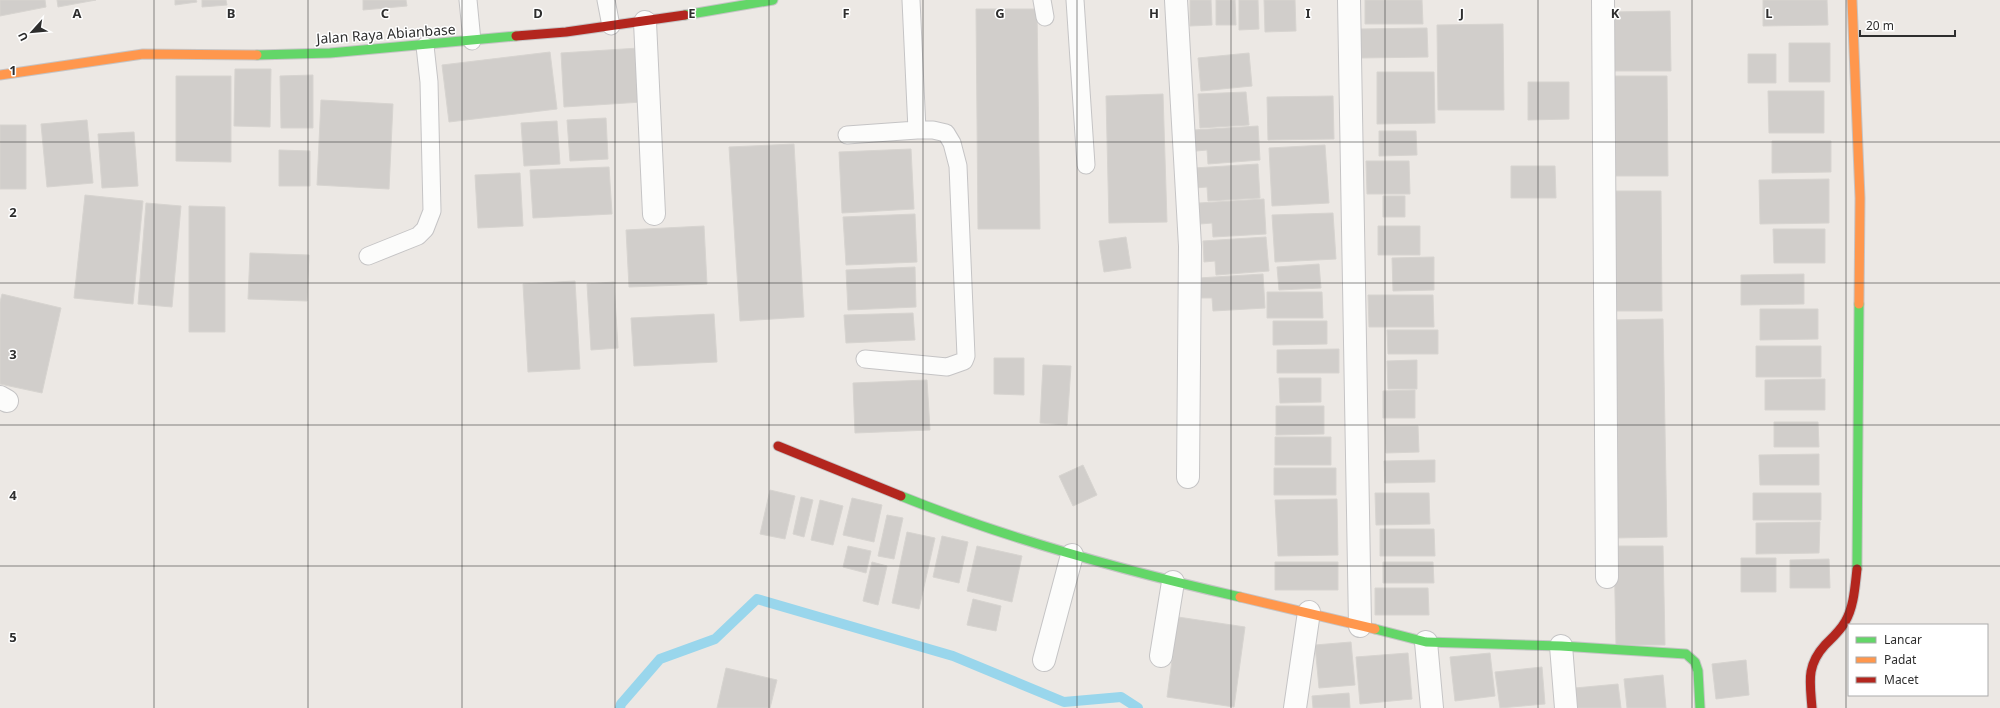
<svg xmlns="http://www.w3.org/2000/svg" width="2000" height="708" font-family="'Noto Sans',sans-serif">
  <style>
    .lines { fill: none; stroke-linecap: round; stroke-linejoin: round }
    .stream { stroke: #99d6ec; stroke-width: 10 }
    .building { fill: #d1cecb; stroke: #d7d4d0 }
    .lane-casing { stroke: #c5c4c5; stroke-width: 19 }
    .street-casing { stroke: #c5c4c5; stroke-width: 24 }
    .fast-casing { stroke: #c5c4c5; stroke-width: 11 }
    .slow-casing { stroke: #c5c4c5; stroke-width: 11 }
    .jam-casing { stroke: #c5c4c5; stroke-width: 11 }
    .lane { stroke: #fcfcfb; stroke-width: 17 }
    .street { stroke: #fcfcfb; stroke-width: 22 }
    .fast { stroke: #63d668; stroke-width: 9 }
    .slow { stroke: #ff974d; stroke-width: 9 }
    .jam { stroke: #b3261e; stroke-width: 9 }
    .grid { fill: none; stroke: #2e2e2e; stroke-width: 1; stroke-opacity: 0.55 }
    .labels { text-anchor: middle; stroke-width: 3; stroke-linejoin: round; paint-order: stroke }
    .street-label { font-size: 14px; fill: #2e2e2e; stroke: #fff }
    .grid-label { font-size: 13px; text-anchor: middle; font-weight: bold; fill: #2e2e2e; stroke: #fff; stroke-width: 3; stroke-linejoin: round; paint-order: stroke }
  </style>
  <rect width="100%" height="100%" fill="#ece8e4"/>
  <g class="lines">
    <path class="stream" d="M620,708L621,704L660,659L715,639L757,599L953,656L1064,702L1121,697L1138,708"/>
  </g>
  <path class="building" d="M0,0H45L46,7L0,16Z
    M57,0H96L58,7Z
    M175,0H196L197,2L175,5Z
    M202,0H226L227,5L202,7Z
    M363,0H406L407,6L363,10Z
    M1190,0H1211L1212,25L1190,26Z
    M1216,0H1235L1236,25H1216Z
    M1239,0H1258L1259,29L1239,30Z
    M1264,0H1295L1296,31L1265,32Z
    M1365,0H1422L1423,24H1365Z
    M1763,0H1827L1828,25L1763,26Z
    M976,9H1037L1040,229H978Z
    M1670,11L1671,71H1610V12Z
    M1503,24L1504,110H1438L1437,25Z
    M1427,28L1428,57L1360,58V29Z
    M1789,43H1830V82H1789Z
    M639,48L642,102L564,107L561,53Z
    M550,52L557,109L449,122L442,65Z
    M1249,53L1252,86L1201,91L1198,58Z
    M1748,54H1776V83H1748Z
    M235,69H271L270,127L234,126Z
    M1377,72H1434L1435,123L1377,124Z
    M313,75V128H281L280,76Z
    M176,76H231V162L176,161Z
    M1610,76H1667L1668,176H1611Z
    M1528,82H1569V119L1528,120Z
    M1768,91H1824V133H1769Z
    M1246,92L1249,125L1200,128L1198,94Z
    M1163,94L1167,222L1109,223L1106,96Z
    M1333,96L1334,139L1268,140L1267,97Z
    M321,100L393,104L389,189L317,185Z
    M606,118L608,159L570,161L567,120Z
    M87,120L93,183L47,187L41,124Z
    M557,121L560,164L524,166L521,123Z
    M0,125H26V189H0Z
    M1258,126L1260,160L1208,164L1207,150L1196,151L1194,130Z
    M1379,131H1416L1417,155L1379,156Z
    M134,132L138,186L102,188L98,134Z
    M1772,141H1831V172L1772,173Z
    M794,144L804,317L740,321L729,147Z
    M1325,145L1329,203L1272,206L1269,148Z
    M911,149L914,209L842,213L839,152Z
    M279,150L310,151V186H279Z
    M1366,161H1409L1410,194H1367Z
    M1258,164L1260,198L1208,201L1207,187L1195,188L1194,168Z
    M1511,166H1555L1556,198H1511Z
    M609,167L612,214L533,218L530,170Z
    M520,173L523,226L478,228L475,175Z
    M1829,179V223L1760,224L1759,180Z
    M1608,191H1661L1662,311H1609Z
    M85,195L143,201L133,304L74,298Z
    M1383,196H1405V217H1383Z
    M1264,199L1266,234L1213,237L1212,223L1200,224L1199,203Z
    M146,203L181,206L172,307L138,304Z
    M189,206L225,207V332H189Z
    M1333,213L1336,259L1275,262L1272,215Z
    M915,214L917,262L846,265L843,217Z
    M704,226L707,284L629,287L626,230Z
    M1378,226H1420V255H1378Z
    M1773,229H1825V263H1774Z
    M1126,237L1131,268L1104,272L1099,241Z
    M1266,237L1269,271L1216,275L1215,261L1204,262L1203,241Z
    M250,253L309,255L307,301L248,299Z
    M1434,257V290L1393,291L1392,258Z
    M1319,264L1321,288L1279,290L1277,267Z
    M915,267L916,307L848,310L846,270Z
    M1263,274L1265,308L1213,311L1212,298H1201L1199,278Z
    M1804,274V304L1741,305V275Z
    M575,281L580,369L528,372L523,284Z
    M614,282L618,348L591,350L587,284Z
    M1267,292H1322L1323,318H1267Z
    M2,294L61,308L42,393L0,384V302Z
    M1368,295H1433L1434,327H1369Z
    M1760,309H1818V339L1760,340Z
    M913,313L915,340L846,343L844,315Z
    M714,314L717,362L634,366L631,318Z
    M1663,319L1667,537L1614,538L1611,320Z
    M1273,321H1327V344L1273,345Z
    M1387,330H1438V354H1388Z
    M1756,346H1821V377H1756Z
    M1339,349V373H1277V350Z
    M994,358H1024V395L994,394Z
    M1417,360V389H1388L1387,361Z
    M1043,365L1071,366L1067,425L1040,423Z
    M1279,378H1321V402L1280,403Z
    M1825,379V410H1765V380Z
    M927,380L930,430L855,433L853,383Z
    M1415,390V418H1383V391Z
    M1276,406H1324V434L1276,435Z
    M1774,422H1818L1819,447H1774Z
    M1385,426H1418L1419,452L1386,453Z
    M1275,437H1331V465H1275Z
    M1819,454V485H1760L1759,455Z
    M1435,460V482L1385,483L1384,461Z
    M1083,465L1097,495L1073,506L1059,476Z
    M1274,468H1336V495H1274Z
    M770,490L795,496L785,539L760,534Z
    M1375,493H1429L1430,524L1376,525Z
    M1753,493H1821V520H1753Z
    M801,497L813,500L804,537L793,534Z
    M852,498L882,505L874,542L843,535Z
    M1337,499L1338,555L1278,556L1275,500Z
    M820,500L843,506L833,545L811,540Z
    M887,515L903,518L894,559L878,556Z
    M1820,522L1819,553L1756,554V523Z
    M1380,529H1434L1435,556H1380Z
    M907,532L935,538L919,609L892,603Z
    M942,536L968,542L959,583L933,577Z
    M848,546L871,551L866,573L843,567Z
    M977,546L1022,556L1012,602L967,591Z
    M1614,546H1663L1665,645H1616Z
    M1741,558H1776V592H1741Z
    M1829,559L1830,588H1790V560Z
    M872,562L887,566L878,605L863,601Z
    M1275,562H1338V590H1275Z
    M1383,562H1433L1434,583H1383Z
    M1375,588H1428L1429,615H1375Z
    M973,599L1001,606L996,631L967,625Z
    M1178,617L1245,627L1234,707L1167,697Z
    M1351,642L1355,685L1319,688L1315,645Z
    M1408,653L1412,699L1360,704L1356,657Z
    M1490,653L1495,696L1455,701L1450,657Z
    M1746,660L1749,695L1716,699L1712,664Z
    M1542,667L1545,704L1500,708L1495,672Z
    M726,668L777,680L770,708H717Z
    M1663,675L1666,708H1627L1624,679Z
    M1618,684L1621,708H1577L1575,688Z
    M1349,693L1350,708H1313L1312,696Z"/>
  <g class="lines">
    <g class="lane-casing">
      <path id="lane" d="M468,0L472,41
        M606,0L611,26
        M1042,0L1045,17
        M1075,0L1086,165
        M847,135L917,130
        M368,256L418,236L425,229L432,211L429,82L425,46
        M865,359L947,367L964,361L966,356L958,166L952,143L946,133L933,130H917L911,0"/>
    </g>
    <g class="street-casing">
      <path id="street" d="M1176,0L1190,246L1188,477
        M1349,0L1360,626
        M1603,0L1607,577
        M645,22L654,214
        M0,397L7,401
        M1426,642L1432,708
        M1561,646L1566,708
        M1161,656L1173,582
        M1044,660L1072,555
        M1295,708L1309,612"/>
    </g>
    <g class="fast-casing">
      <path id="fast" d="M685,15L773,0
        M257,55L330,53L516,36
        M901,496C1010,540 1125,571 1240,597
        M1857,569L1859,304
        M1375,629L1426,642L1561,646L1686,654L1695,662L1698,671L1700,708"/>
    </g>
    <g class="slow-casing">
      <path id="slow" d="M1852,0L1860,198L1859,304
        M0,75L143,54L257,55
        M1240,597L1375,629"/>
    </g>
    <g class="jam-casing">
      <path id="jam" d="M516,36L566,32L685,15
        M778,446L901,496
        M1812,708C1810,682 1806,666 1825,645C1832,638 1840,631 1845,622C1854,607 1855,586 1857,569"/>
    </g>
    <use href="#lane" class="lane"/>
    <use href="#street" class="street"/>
    <use href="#fast" class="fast"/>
    <use href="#slow" class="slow"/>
    <use href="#jam" class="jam"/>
  </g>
  <path class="grid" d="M154,0V708M308,0V708M462,0V708M615,0V708M769,0V708M923,0V708M1077,0V708M1231,0V708M1385,0V708M1538,0V708M1692,0V708M1846,0V708M0,142H2000M0,283H2000M0,425H2000M0,566H2000"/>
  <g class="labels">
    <g class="street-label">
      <text transform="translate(386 34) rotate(-4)" y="5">Jalan Raya Abianbase</text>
    </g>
  </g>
  <g class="grid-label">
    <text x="77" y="18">A</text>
    <text x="231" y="18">B</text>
    <text x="385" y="18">C</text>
    <text x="538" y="18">D</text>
    <text x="692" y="18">E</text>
    <text x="846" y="18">F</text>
    <text x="1000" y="18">G</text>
    <text x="1154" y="18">H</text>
    <text x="1308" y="18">I</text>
    <text x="1462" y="18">J</text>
    <text x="1615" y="18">K</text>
    <text x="1769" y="18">L</text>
    <text x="13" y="75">1</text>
    <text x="13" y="217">2</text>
    <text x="13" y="359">3</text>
    <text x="13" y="500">4</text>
    <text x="13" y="642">5</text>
  </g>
  <rect x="1848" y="624" width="140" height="72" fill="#ffffff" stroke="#ababab"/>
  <rect x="1856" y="637" width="20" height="6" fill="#63d668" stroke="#ababab"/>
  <text x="1884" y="644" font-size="12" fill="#2e2e2e">Lancar</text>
  <rect x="1856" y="657" width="20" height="6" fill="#ff974d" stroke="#ababab"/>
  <text x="1884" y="664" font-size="12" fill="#2e2e2e">Padat</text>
  <rect x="1856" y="677" width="20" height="6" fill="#b3261e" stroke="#ababab"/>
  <text x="1884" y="684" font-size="12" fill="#2e2e2e">Macet</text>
  <g transform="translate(32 32) rotate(243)" stroke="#ffffff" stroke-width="3" paint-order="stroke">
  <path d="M0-3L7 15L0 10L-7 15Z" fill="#2e2e2e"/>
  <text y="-6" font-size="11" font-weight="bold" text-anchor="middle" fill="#2e2e2e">U</text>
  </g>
  <path d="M1860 30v6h95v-6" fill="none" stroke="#2e2e2e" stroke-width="2"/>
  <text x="1866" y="30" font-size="12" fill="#2e2e2e" stroke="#ffffff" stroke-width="3" paint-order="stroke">20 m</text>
</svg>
